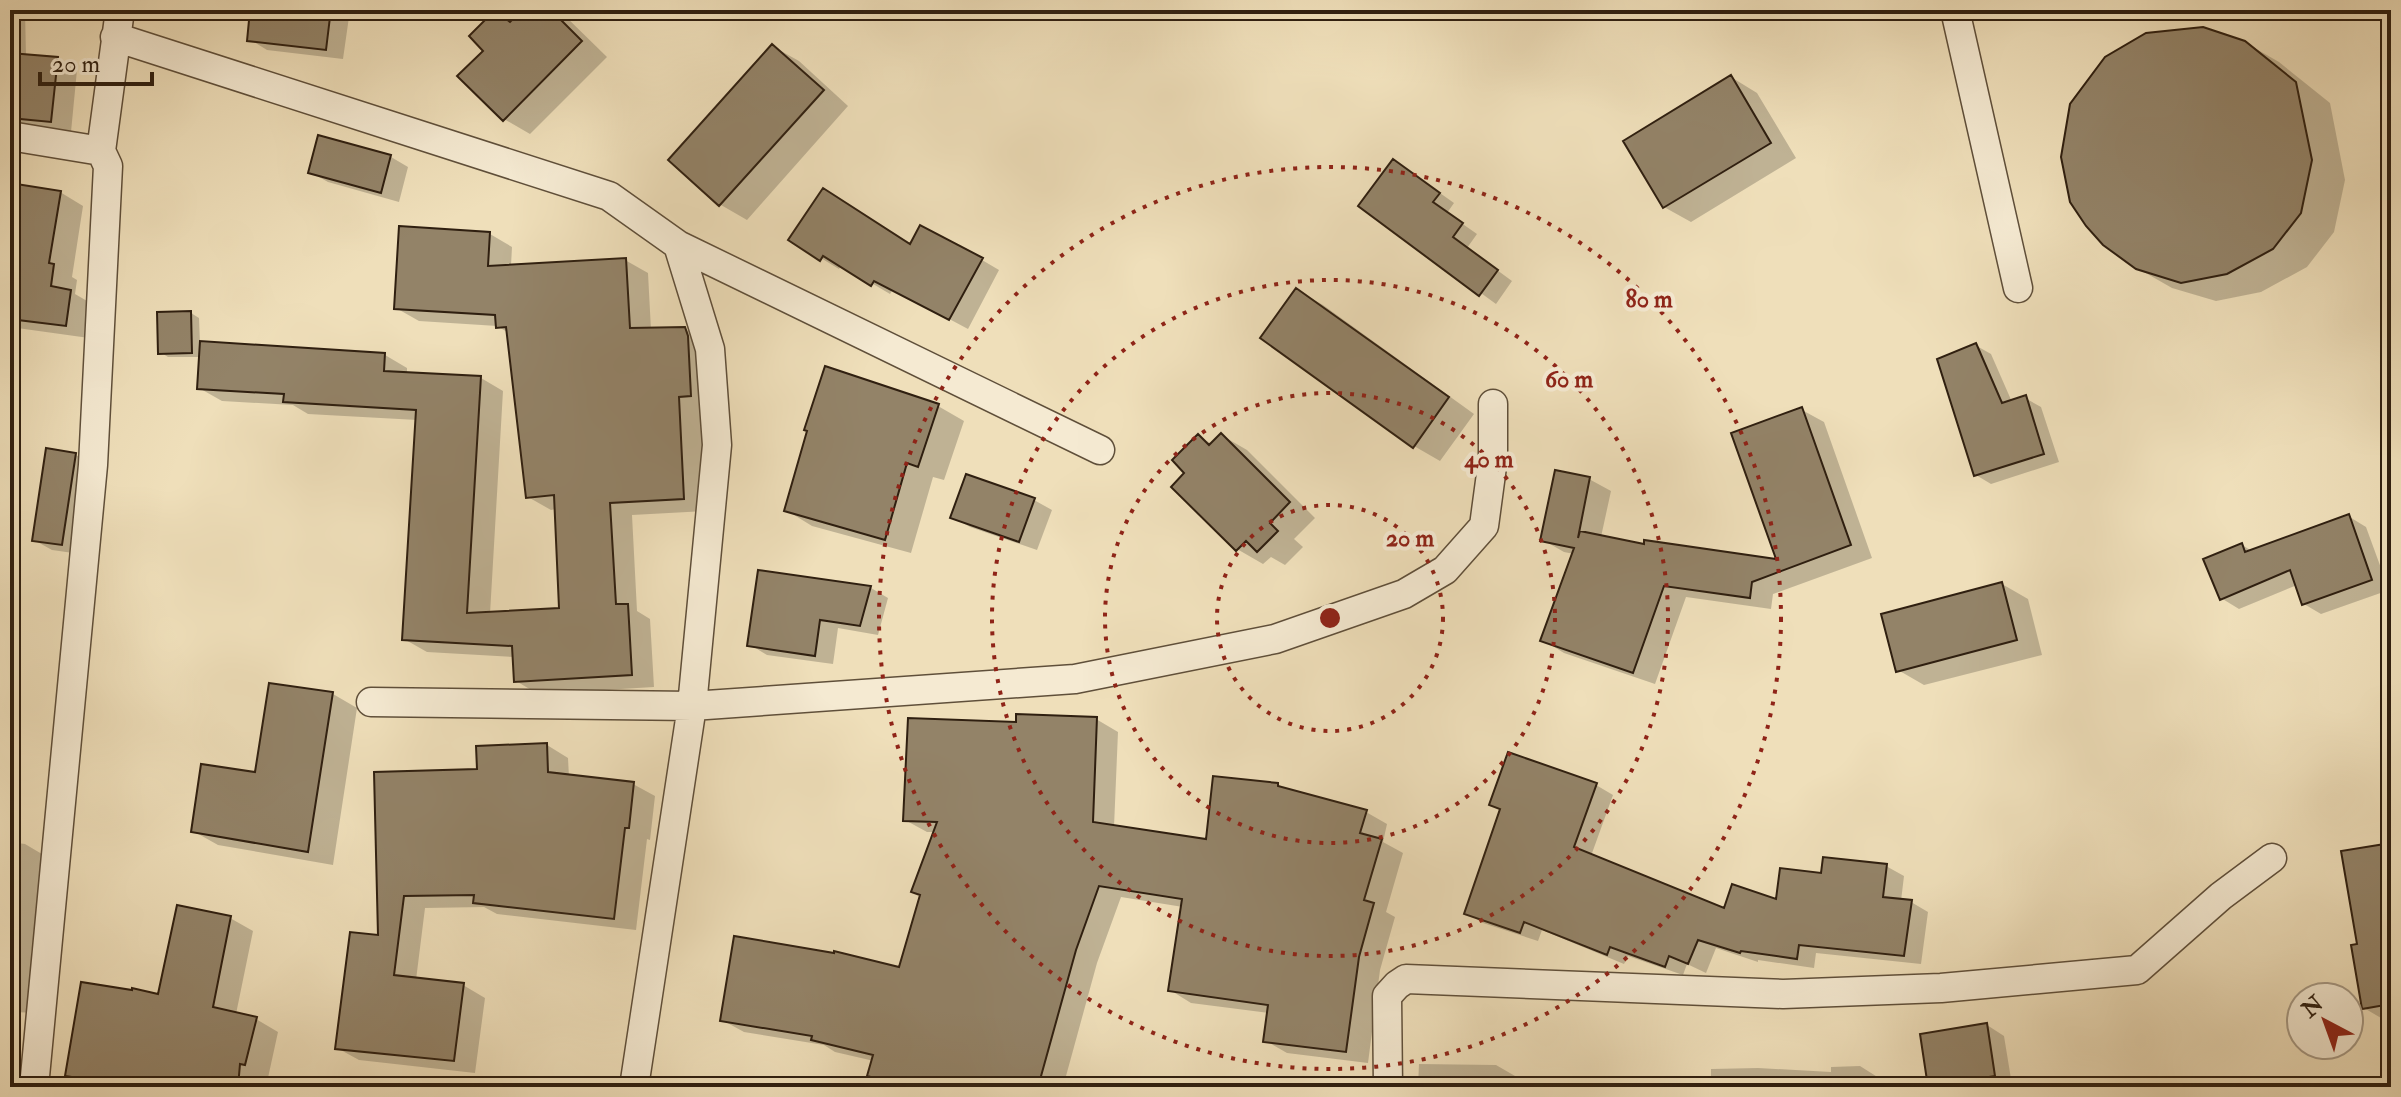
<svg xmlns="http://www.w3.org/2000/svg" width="2401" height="1097" font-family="'IM FELL Double Pica',serif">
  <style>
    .shadow { fill: #0003 }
    .building { fill: #938368; stroke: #2f1f10; stroke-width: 2 }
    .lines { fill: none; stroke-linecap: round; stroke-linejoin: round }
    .street-casing { stroke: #5f4f3a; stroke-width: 31 }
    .street { stroke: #f5ead2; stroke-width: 28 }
    .ring { fill: none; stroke: #8f2418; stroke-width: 4; stroke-dasharray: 4 8 }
    .centre { fill: #8f2418; stroke: #f5ead2; stroke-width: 4 }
    .ring-label { font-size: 24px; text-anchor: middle; font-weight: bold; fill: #8f2418; stroke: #f5ead2; stroke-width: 8; stroke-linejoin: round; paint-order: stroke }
  </style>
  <rect width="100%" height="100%" fill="#efdfba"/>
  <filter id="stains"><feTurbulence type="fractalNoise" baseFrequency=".0025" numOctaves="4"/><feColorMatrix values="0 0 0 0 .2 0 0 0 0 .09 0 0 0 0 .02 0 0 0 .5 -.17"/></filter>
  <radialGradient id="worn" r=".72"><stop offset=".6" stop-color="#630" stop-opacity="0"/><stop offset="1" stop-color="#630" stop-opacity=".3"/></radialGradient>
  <path class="shadow" d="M10,10H25L26,56L57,59L77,70L71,132L10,127Z
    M252,10H350L343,59L267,50L249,39Z
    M498,10H559L607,57L530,134L504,119L486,51L472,36Z
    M2244,42L2279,62L2330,103L2345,180L2334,232L2307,267L2261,292L2216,301L2172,288L2137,268Z
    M772,46L799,61L848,106L747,220L721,205L671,160Z
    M1731,77L1757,93L1796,158L1691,222L1664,207Z
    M320,138L391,157L408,167L399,202L328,182L310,172Z
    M1409,171L1454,203L1447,213L1477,234L1467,248L1512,281L1496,304L1361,206Z
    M10,185L60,192L83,206L72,277L77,280L75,294L94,305L89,338L10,327Z
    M490,234L512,247L511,266L625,260L648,273L651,330L685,329L708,342L701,409L706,511L632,515L637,611L650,619L654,687L538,694L516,681L514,657L427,652L404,639L417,420L308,414L293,405L222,401L199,388L201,357H168L160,352L191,313L199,318L200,343L385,355L407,368V374L481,378L503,391L490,614L561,610L556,509L551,510L528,497L509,333L497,326L419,321L396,308Z
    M791,240L911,246L982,260L999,270L968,329L893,289L890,294L841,265L839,269Z
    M1297,290L1323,305L1474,414L1440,461L1414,446Z
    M1975,345L1991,354L2012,402L2025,398L2041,407L2059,462L1991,484L1976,475Z
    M938,406L964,421L944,480L933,477L911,553L812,526L786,510Z
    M1802,410L1824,422L1872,558L1773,594L1771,609L1686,597L1655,684L1564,653L1543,640L1574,554L1564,552L1543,540L1589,479L1611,491L1601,537L1645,546L1779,561Z
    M1221,435L1247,450L1315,518L1294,539L1303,547L1285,565L1271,557L1263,564L1237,549L1198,436L1212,444Z
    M76,455L93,465L80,554L52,550L34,540Z
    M968,476L1034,500L1052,510L1037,550L970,527L953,517Z
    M2348,516L2366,527L2389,590L2321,614L2304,604L2297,585L2239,609L2221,598L2242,545L2252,551Z
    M760,572L871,588L888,598L878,635L838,628L833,664L767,655L749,644Z
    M2002,584L2028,599L2042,655L1924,685L1898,670Z
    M333,694L357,708L333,865L218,845L193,831L257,774Z
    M1096,719L1118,732L1114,827L1208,841L1277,785L1288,791L1366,812L1387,824L1383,842L1403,853L1386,912L1395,917L1380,970L1368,1063L1287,1053L1266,1041L1269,1013L1191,1003L1170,990L1183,907L1121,897L1097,963L1063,1087H891L870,1075L874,1061L835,1052L824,1045L744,1032L722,1020L900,969L922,896L935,832H927L905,820L1018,724Z
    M547,745L568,758L569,777L633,784L655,796L650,840L647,839L636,930L497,914L484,907L425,908L416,980L463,985L485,998L475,1073L359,1060L337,1048L380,938L376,774L479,771Z
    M1596,785L1613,795L1591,856L1725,910L1777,902L1823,876L1886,866L1904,876L1901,901L1911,902L1928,912L1921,964L1816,953L1814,968L1758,960V962L1716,948L1706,973L1687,964L1683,975L1628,956L1624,964L1542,930L1538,941L1483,923L1466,913L1501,810L1491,804Z
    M10,842L25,844L47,857L31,954L45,962L43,1013L10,1012Z
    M2391,845V1017L2381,1018L2364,1008L2359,945Z
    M230,918L253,931L236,1014L256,1019L278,1032L266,1087H71L72,1077L67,1074L160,996Z
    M1987,1025L2004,1036L2012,1085L1930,1086Z
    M1419,1064L1496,1065L1522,1080V1087H1418Z
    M1860,1066L1879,1078V1087H1625V1082L1711,1083V1069L1758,1068L1831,1072V1067Z
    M10,1076H14L32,1087H10Z"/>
  <path class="building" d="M250,10L330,17L326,50L247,41Z
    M495,10L510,22L522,10H551L582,41L503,121L457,76L483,51L469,36Z
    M2203,27L2245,41L2296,82L2312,160L2301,213L2273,249L2227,274L2181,283L2136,269L2103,245L2086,226L2070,202L2061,157L2070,104L2105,57L2146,33Z
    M772,44L824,90L719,206L668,160Z
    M10,53L58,57L51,122L10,118Z
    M1731,75L1771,143L1663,208L1623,141Z
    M318,135L391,155L381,193L308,173Z
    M1393,159L1440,193L1433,202L1463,223L1453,237L1498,270L1479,296L1358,206Z
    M10,183L61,191L49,263L54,264L51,286L71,290L66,326L10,319Z
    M823,188L910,244L920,225L983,258L949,320L874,281L871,286L823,256L820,261L788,240Z
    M399,226L490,232L488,266L626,258L630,328L685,327L688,336L691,396L679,397L684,499L610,503L616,604H628L632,675L514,682L512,646L402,640L416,410L283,402L284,394L197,389L200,341L385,353L384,371L481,376L467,613L559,608L554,495L526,498L506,327L496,328L495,315L394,309Z
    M1296,288L1449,397L1413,448L1260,338Z
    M191,311L192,353L158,354L157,312Z
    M1976,343L2002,403L2026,395L2044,454L1974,476L1937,359Z
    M825,366L939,404L918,467L907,463L885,540L784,511L807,431L804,430Z
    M1802,407L1851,545L1752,582L1750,598L1664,586L1633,673L1540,641L1574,548L1540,541L1555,470L1590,477L1578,538L1580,531L1644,544V540L1776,559L1731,433Z
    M1221,433L1290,502L1270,523L1278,531L1257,552L1246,541L1236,551L1171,487L1184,473L1172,460L1198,434L1209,445Z
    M46,448L76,453L62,545L32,541Z
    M966,474L1035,498L1019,542L950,518Z
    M2349,514L2372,580L2302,605L2290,570L2220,600L2203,559L2242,543L2245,552Z
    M758,570L871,586L860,626L820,620L815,656L747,646Z
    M2002,582L2017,640L1896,672L1881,614Z
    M269,683L333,692L308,852L191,832L201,764L255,772Z
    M1016,714L1097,717L1093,822L1206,839L1213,776L1278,783V786L1367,810L1360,833L1382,839L1364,900L1374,903L1359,957L1346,1052L1263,1042L1268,1005L1168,991L1182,899L1099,886L1076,950L1038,1087H908L867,1076L873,1055L811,1040L812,1036L720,1021L734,936L834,953V951L899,967L920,895L911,892L937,822L903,821L908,718L1016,722Z
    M547,743L548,772L634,782L629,828H625L614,919L473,903L474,895L404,896L394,975L464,983L454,1061L335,1049L350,932L378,935L374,772L477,769L476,746Z
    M1508,752L1597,783L1574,847L1724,908L1732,884L1776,899L1780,868L1821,873L1823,857L1887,864L1883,897L1912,900L1904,956L1799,945L1797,959L1741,951L1740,953L1698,940L1688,964L1669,956L1665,967L1610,947L1607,955L1524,922L1520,933L1464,914L1500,809L1489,805Z
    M2391,843V1004L2362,1009L2351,945L2357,944L2341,851Z
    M177,905L231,916L213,1007L257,1017L245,1065L240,1064L238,1087H113V1083L65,1076L81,982L132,990V988L158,994Z
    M1987,1023L1995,1076L1928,1087L1920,1034Z"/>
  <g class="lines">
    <g class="street-casing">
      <path id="street" d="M1955,10L2018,288
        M115,37L609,196L678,245L1100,450
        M10,136L101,151
        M371,702L692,706L1075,679L1275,639L1404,594L1445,570L1484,526L1493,459V404
        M34,1087L93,465L108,166L101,151L120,10
        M634,1087L692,706L717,445L710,349L678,245
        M1388,1087L1387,996L1397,985L1406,979L1783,994L1941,988L2137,970L2221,896L2272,858"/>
    </g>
    <use href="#street" class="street"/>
  </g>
  <g class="ring">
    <circle cx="1330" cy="618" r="113"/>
    <circle cx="1330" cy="618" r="225"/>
    <circle cx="1330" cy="618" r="338"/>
    <circle cx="1330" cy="618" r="451"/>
  </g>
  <circle cx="1330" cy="618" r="12" class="centre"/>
  <g class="ring-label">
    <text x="1649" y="307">80 m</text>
    <text x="1569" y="387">60 m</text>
    <text x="1489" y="467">40 m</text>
    <text x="1410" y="546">20 m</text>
  </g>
  <rect width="2401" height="1097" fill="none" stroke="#efdfba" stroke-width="40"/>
  <rect x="12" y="12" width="2377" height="1073" fill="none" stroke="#2f1f10" stroke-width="4"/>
  <rect x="20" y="20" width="2361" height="1057" fill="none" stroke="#2f1f10" stroke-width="2"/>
  <g transform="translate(2325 1021) rotate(319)"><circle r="38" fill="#f5ead2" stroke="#a69984" stroke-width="2"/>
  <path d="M0-6L14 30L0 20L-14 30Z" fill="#8f2418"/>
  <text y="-12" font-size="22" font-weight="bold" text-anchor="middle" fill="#2f1f10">N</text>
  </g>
  <path d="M40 72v12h112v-12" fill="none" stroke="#2f1f10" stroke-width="4"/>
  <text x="52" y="72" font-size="24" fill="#2f1f10" stroke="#f5ead2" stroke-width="6" paint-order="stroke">20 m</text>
  <rect width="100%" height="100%" filter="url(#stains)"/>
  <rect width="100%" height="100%" fill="url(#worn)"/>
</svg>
